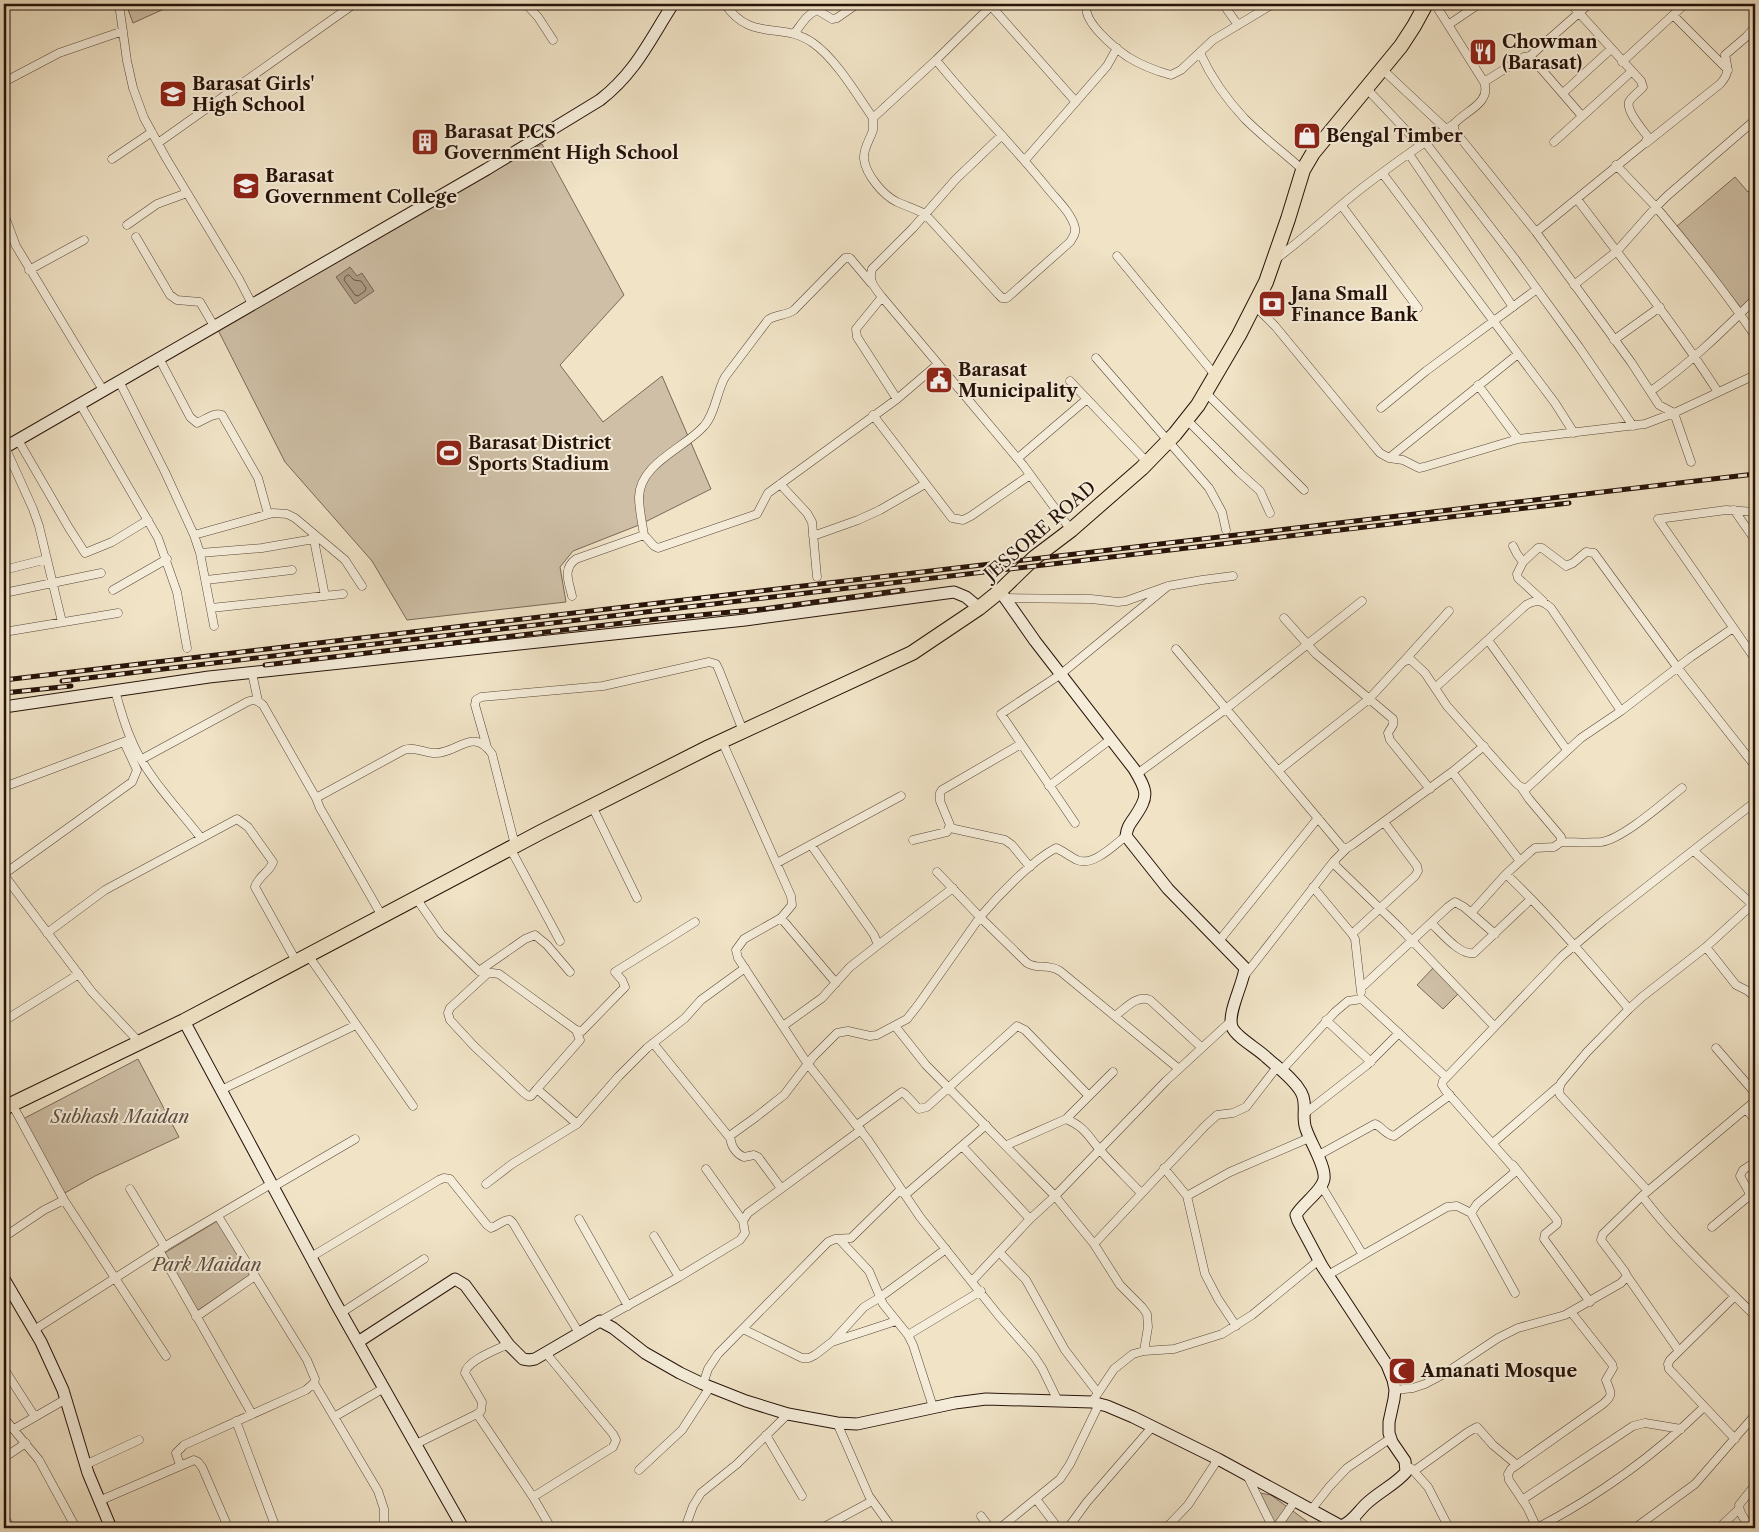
<svg xmlns="http://www.w3.org/2000/svg" width="1759" height="1532" font-family="'Libre Caslon Text',serif">
  <style>
    .green { fill: #cebfa6; stroke: #7a6858 }
    .water { fill: #ac9c86; stroke: #776554 }
    .lines { fill: none; stroke-linecap: round; stroke-linejoin: round }
    .shore { stroke: #6a5748; stroke-width: 1 }
    .street-casing { stroke: #594638; stroke-width: 9 }
    .secondary-casing { stroke: #271209; stroke-width: 13 }
    .highway-casing { stroke: #271209; stroke-width: 16 }
    .street { stroke: #f5edda; stroke-width: 8 }
    .secondary { stroke: #f5edda; stroke-width: 11 }
    .highway { stroke: #f0e3c6; stroke-width: 14 }
    .rail-casing { stroke: #271209; stroke-width: 5 }
    .rail { stroke: #f5edda; stroke-width: 3; stroke-dasharray: 9; stroke-linecap: butt }
    .labels { text-anchor: middle; stroke-width: 4; stroke-linejoin: round; paint-order: stroke }
    .poi-label { font-size: 18px; font-weight: bold; fill: #271209; stroke: #f5edda; text-anchor: start }
    .street-label { font-size: 18px; fill: #271209; stroke: #f5edda }
    .park-label { font-size: 18px; font-style: italic; fill: #614f40; stroke: #f5edda }
  </style>
  <rect width="100%" height="100%" fill="#f0e3c6"/>
  <filter id="stains"><feTurbulence type="fractalNoise" baseFrequency=".004" numOctaves="4"/><feColorMatrix values="0 0 0 0 .2 0 0 0 0 .09 0 0 0 0 .02 0 0 0 .5 -.17"/></filter>
  <radialGradient id="worn" r=".72"><stop offset=".6" stop-color="#630" stop-opacity="0"/><stop offset="1" stop-color="#630" stop-opacity=".3"/></radialGradient>
  <path class="green" d="M126,4H175L133,23Z
    M542,144L624,295L560,365L603,422L662,376L711,489L639,525L573,551L560,567L566,602L407,620L372,561L285,462L218,330Z
    M1735,177L1748,192L1755,186V295L1741,308L1676,227Z
    M1435,966L1460,992L1443,1009L1417,985Z
    M138,1059L179,1137L95,1176L63,1194L23,1119Z
    M217,1221L251,1275L197,1311L163,1254Z
    M1260,1493L1271,1495L1316,1528H1276Z"/>
  <path class="water" d="M350,267L357,276L362,273L374,291L355,304L336,277Z"/>
  <g class="lines">
    <path class="shore" d="M349,275L354,280L361,281L366,288L365,291L358,296L355,295L344,280L345,277Z"/>
    <g class="street-casing">
      <path id="street" d="M119,4L127,61L133,88L144,118L166,158L239,279L252,304
        M526,4L538,17L553,40
        M725,4C751,43 783,21 813,43C836,59 857,95 873,118C873,122 873,126 873,130C870,140 863,148 864,159C866,175 883,195 897,202C906,206 916,209 925,214L999,295L1002,298H1007L1070,242C1073,237 1076,234 1075,228C1072,214 1058,201 1049,190C1013,145 972,105 936,60
        M1087,4C1081,21 1115,48 1128,57C1141,65 1156,71 1171,75L1181,70L1213,40L1273,4
        M1223,4L1238,25
        M1435,4L1484,82C1492,103 1465,111 1454,124V130L1536,232L1631,362L1659,405L1674,413L1691,462
        M991,6L1076,102
        M1673,15L1728,70
        M1448,25L1479,4
        M794,34C801,25 806,15 817,10L832,19L837,18L857,4
        M1200,53C1211,77 1227,100 1245,119C1263,137 1284,153 1303,170
        M1530,56L1589,4
        M1622,62L1685,4
        M1382,69L1446,129
        M4,82L59,53L123,31
        M1484,82L1524,57L1530,56L1582,116
        M1366,88L1420,145
        M1563,93L1611,49
        M873,118L936,60L993,4
        M1755,120L1667,196L1656,207C1691,249 1725,291 1755,336
        M1002,135L956,179L913,228L872,269C868,281 875,288 882,297L1023,465L1071,530
        M1425,142L1515,259L1579,347L1633,426
        M1554,142L1631,72
        M158,143L354,4
        M1646,143L1720,84C1730,73 1728,68 1725,55L1746,37L1755,27
        M1409,154L1513,307
        M112,159L152,132
        M1025,160L1107,66L1117,48
        M1383,174L1555,403L1574,433
        M1577,199C1625,263 1675,325 1718,392
        M1342,206L1418,308
        M4,214L16,246L103,390
        M127,225L157,204L187,193
        M1536,232L1645,143L1648,137C1643,130 1626,111 1629,102C1631,97 1639,92 1643,87L1641,81L1571,4
        M136,237L170,295L177,300L200,302L214,326
        M1117,256L1215,375
        M1276,259C1306,237 1333,211 1362,188C1392,165 1422,143 1454,124
        M29,270L84,240
        M1574,285L1617,251L1656,207L1616,165
        M882,297L856,329L857,337L897,399
        M1254,305L1275,326L1374,446L1380,453L1389,458L1518,354
        M1614,340L1660,307
        M159,358L190,417L197,423C205,420 213,412 222,415L258,478L268,514
        M1096,358L1209,488L1222,512L1226,530
        M119,381L165,472L194,535L200,553L214,626
        M1070,381L1147,462
        M1478,385L1518,439
        M1651,391C1689,364 1722,332 1755,299
        M1205,392L1304,490
        M80,404L158,538L177,592L187,648
        M1381,408L1426,371L1537,289
        M873,415L952,518L963,520L971,516L1030,475
        M1186,419L1239,472L1260,491L1270,513
        M18,440L69,528L85,553L112,542L148,520
        M5,447L33,509L39,526L62,622
        M1018,458L1087,399
        M1389,458L1403,460L1419,468L1424,467L1518,439L1645,424L1674,413L1755,375
        M780,484L807,513L812,522L817,577
        M1734,510L1755,540
        M1658,519L1755,659
        M1658,519L1726,510L1755,512
        M194,535L273,513L287,514L295,518L345,560L362,586
        M313,535L325,596
        M644,535C642,522 639,509 639,497C640,463 685,448 704,426C715,414 717,391 725,377L768,320C776,314 786,316 794,310L845,258H850L871,283
        M813,536L858,520L880,510L925,484
        M1513,546L1517,554L1523,562L1517,574L1518,578L1543,601
        M200,553L262,548L314,539
        M1523,562L1538,548H1542L1566,566L1573,563L1586,552L1594,553L1677,667L1755,766
        M4,570L47,559
        M206,580L292,570
        M113,590L167,559
        M4,593L101,573
        M572,596C569,582 562,569 576,559L644,535L654,546L658,548L757,514L768,493L897,399L938,364
        M1005,598L1091,599L1118,602L1126,601L1168,586L1202,580L1233,576
        M211,608L343,594
        M1284,618L1316,654L1393,719V725L1388,733L1390,740L1430,789
        M4,632L118,613
        M1488,640L1567,750
        M1176,649L1342,847L1347,848L1352,845L1452,772L1484,746
        M1404,661L1449,611
        M252,673L258,701
        M1436,687L1526,605C1536,599 1542,600 1551,608L1621,711
        M115,691C120,707 124,724 131,739C145,775 178,808 201,838
        M722,741L791,896L792,905L781,918L744,939L736,950L738,958L807,1063L868,1140L920,1217L999,1316L1034,1356L1042,1368L1058,1401
        M487,747L475,705L476,700L481,697L603,686L709,662L716,664L719,670L743,731
        M142,759L247,702C254,699 257,700 263,705L316,798
        M1279,770L1369,699L1403,662L1410,659L1425,673L1447,706L1517,784L1521,787L1527,788L1581,738L1621,711L1691,657L1733,628
        M1452,772L1520,861
        M1137,774L1227,708L1362,601
        M1049,786L1111,739
        M4,787L129,740
        M592,806L637,898
        M1075,823L1001,714L1061,674L1168,586
        M950,828L1005,840L1012,845L1030,867
        M913,840L947,832L950,825L940,801V793L942,790L1021,744
        M1561,842C1574,842 1588,843 1601,842C1623,839 1664,802 1682,788
        M510,848L560,941
        M1347,848L1334,861L1336,866L1398,926L1494,1026
        M1694,851L1755,907
        M777,863L901,796
        M937,872L980,917L1027,963C1038,970 1046,963 1060,971L1179,1069
        M4,874L132,782L137,770L124,742
        M1506,874C1550,916 1589,962 1629,1009
        M4,875L92,992L139,1042
        M1313,887L1352,934L1355,939L1361,992
        M416,898L441,934L479,971L499,974L576,1030L582,1031L625,987L622,980L615,972L695,922
        M1471,913L1506,874L1530,852L1535,848L1554,847L1561,842V837L1529,799L1521,787
        M382,916L320,808L316,798L404,750C415,746 424,753 435,753C457,754 473,726 492,754L515,845
        M781,918L836,983
        M1431,923C1441,932 1460,956 1474,953L1531,899
        M47,933L105,890L237,819L248,827L273,862C270,872 258,876 255,887L296,961
        M1352,934L1415,876L1418,871L1417,866L1384,822
        M1219,941L1318,818
        M878,945L953,888
        M1706,947L1736,985L1748,991L1755,997
        M308,955L413,1106
        M479,971L525,939L535,935L547,945L570,972
        M488,973L450,1008L448,1013L450,1020L474,1046L524,1093L528,1096H531L537,1089
        M1245,975L1334,861
        M1361,988L1448,907L1455,902L1464,907L1495,934
        M1115,1016C1125,1009 1137,994 1150,1000L1201,1047
        M1326,1020L1371,1062
        M4,1021L79,974
        M783,1026L822,998L850,967L878,945L874,935L811,845
        M895,1026L926,1065L1055,1196L1094,1244L1120,1285L1142,1307L1147,1314L1148,1327L1144,1351
        M576,1030L580,1040L537,1089L577,1124
        M653,1043L730,1138
        M1716,1048L1755,1093
        M1281,1071L1335,1012L1348,1001L1362,999L1445,1076
        M221,1090L356,1025
        M12,1104L64,1200L166,1356
        M1746,1109L1755,1120
        M1304,1114L1367,1065L1399,1033
        M1066,1119L1113,1072
        M857,1125L902,1092L905,1094L919,1109L927,1107L1017,1026L1025,1030L1089,1096
        M1493,1143L1560,1085
        M1007,1145L1066,1119C1085,1127 1088,1136 1100,1150C1113,1165 1128,1179 1141,1193
        M962,1146L1030,1219
        M1317,1156L1375,1124C1382,1127 1386,1135 1394,1136L1450,1095
        M1513,1165L1557,1220V1224L1545,1234L1544,1239L1590,1302
        M1164,1168L1187,1196L1205,1274L1218,1299L1236,1326
        M706,1169L743,1221
        M486,1184L512,1164L577,1124L619,1076L647,1048L685,1018L701,1000L745,968
        M1321,1185L1363,1255
        M273,1187L355,1139
        M781,1188L758,1157L754,1155L744,1157C736,1154 729,1144 731,1135L756,1117L784,1095L813,1057L837,1033L848,1031L870,1036L877,1035L907,1019L918,1005L980,917C998,896 1031,861 1056,848C1063,851 1069,856 1077,860C1093,867 1114,845 1126,836
        M130,1189L165,1247
        M1648,1191L1560,1095L1559,1089L1561,1083L1587,1052L1629,1009L1642,997L1706,947L1753,904
        M905,1195L986,1125
        M1187,1196L1230,1172L1309,1138
        M1642,1196C1675,1240 1716,1277 1755,1316
        M579,1219L628,1306
        M1712,1227L1749,1196V1192L1740,1176L1743,1170L1755,1162
        M654,1236L679,1277
        M4,1237L44,1210L64,1200
        M839,1239L869,1271L883,1304L908,1335L913,1345L933,1407
        M1094,1244L1205,1126L1217,1115L1233,1113L1246,1107L1277,1067
        M159,1250L252,1414
        M999,1252L1026,1280L1065,1350L1098,1393
        M311,1257L439,1180L444,1178L450,1179L487,1225L491,1228C498,1226 503,1219 510,1220L513,1223L579,1333
        M1328,1275L1447,1207L1457,1206L1471,1213
        M1627,1276L1679,1351
        M973,1280L1030,1219L1055,1196L1166,1081L1231,1021
        M1515,1293L1471,1213L1477,1204L1515,1172L1513,1167L1445,1090L1442,1085L1443,1081L1562,956L1603,921L1755,802
        M341,1313L424,1259
        M196,1317L255,1276
        M600,1321L679,1277L740,1240L745,1233L743,1221L748,1213L861,1130
        M743,1329L802,1358H809L815,1355L832,1342L896,1321
        M34,1330L159,1250L271,1184
        M908,1335L981,1291
        M834,1340L864,1307L879,1298L946,1249
        M4,1369L35,1417
        M314,1383L378,1491L384,1509V1528
        M703,1384L708,1369L718,1354L828,1242L835,1239L851,1238L901,1189
        M1395,1390L1413,1388L1425,1384L1444,1374L1498,1338L1518,1328L1565,1315L1621,1283L1627,1276L1625,1272L1601,1240L1603,1234L1642,1196L1755,1101
        M1092,1402L1114,1369L1133,1354L1144,1351L1174,1349L1222,1334L1252,1315L1319,1260
        M477,1414L533,1497L551,1528
        M334,1417L384,1388
        M4,1418L39,1460L76,1528
        M236,1421L276,1528
        M837,1423L869,1496L892,1528
        M14,1429L66,1399
        M766,1435L802,1496
        M1735,1439L1669,1369L1668,1364L1670,1360L1735,1296
        M416,1444L477,1414L481,1411L482,1402L465,1373C467,1361 493,1351 504,1346L509,1345
        M4,1454L8,1455L26,1443
        M85,1465L139,1440
        M180,1465L176,1453L184,1445L306,1390L314,1383L315,1379L307,1360L218,1216
        M1411,1468L1428,1487L1449,1528
        M639,1470L682,1430L710,1387
        M1414,1471L1468,1432L1477,1427L1493,1445L1517,1465
        M1247,1475L1273,1528
        M533,1497L613,1447L616,1440L613,1434L545,1352
        M1036,1499L1058,1528
        M1522,1500L1633,1426L1645,1423L1681,1429
        M99,1501L194,1460L198,1462L202,1467L228,1527
        M1311,1510L1330,1486L1347,1468L1391,1438
        M981,1516L990,1528
        M4,1517L11,1528
        M1354,1517L1360,1528
        M685,1528L693,1506L701,1493L737,1464L788,1414
        M822,1528L872,1501
        M1000,1528L1060,1479L1070,1464L1099,1404
        M1068,1528L1087,1502L1152,1427
        M1166,1528L1188,1505L1218,1459
        M1276,1528L1295,1501
        M1537,1528L1527,1507L1509,1480L1508,1474L1511,1469L1603,1404C1615,1394 1610,1392 1606,1380L1613,1368L1612,1364L1571,1312
        M1537,1528C1598,1496 1655,1455 1704,1407
        M1635,1528L1695,1484L1755,1415
        M1669,1528L1676,1527L1688,1528
        M1719,1528L1739,1509
        M1751,1528C1746,1521 1739,1514 1739,1505L1755,1485"/>
    </g>
    <g class="secondary-casing">
      <path id="secondary" d="M4,448L487,169L600,100C636,72 649,41 673,4
        M4,707L209,677L745,620L954,592L966,597L979,608
        M184,1021L335,1302L463,1528
        M4,1279L41,1342L63,1390L88,1473L111,1528
        M358,1342L455,1279L465,1285L509,1345L523,1359L529,1360L535,1359L600,1321L613,1328L645,1353L680,1373L703,1384L746,1401L788,1414L837,1423L857,1424L955,1403L986,1399L1092,1402L1107,1406L1133,1417L1218,1459L1341,1526C1351,1523 1358,1512 1365,1505C1378,1492 1395,1485 1406,1472L1405,1461L1392,1442L1389,1433V1422L1394,1399L1395,1390L1393,1380L1387,1365L1322,1266L1298,1221L1296,1215C1302,1204 1322,1191 1324,1179C1326,1166 1310,1142 1306,1129C1301,1117 1308,1104 1301,1092C1293,1078 1278,1068 1266,1057C1258,1049 1236,1037 1232,1027C1227,1013 1243,985 1245,968L1168,889L1126,836C1127,828 1129,825 1134,818C1149,796 1148,792 1134,769L1035,641L1000,591"/>
    </g>
    <g class="highway-casing">
      <path id="highway" d="M4,1108L184,1021L541,832L709,747L912,653L979,608L1000,591L1034,558L1071,530L1142,468L1175,434L1198,405L1239,335L1266,282L1288,219L1303,170L1313,153L1401,46L1414,26L1426,4"/>
    </g>
    <use href="#street" class="street"/>
    <use href="#secondary" class="secondary"/>
    <use href="#highway" class="highway"/>
    <g class="rail-casing">
      <path id="rail" d="M265,665L657,619L763,609L903,590
        M4,680L1755,474
        M62,681L1569,503
        M4,693L71,686"/>
    </g>
    <use href="#rail" class="rail"/>
  </g>
  <defs>
    <g id="restaurant-square" transform="scale(1.4375)"><rect x="-9" y="-9" width="18" height="18" rx="4" fill="#8f2418" stroke="#f5edda"/><path d="M-5-6h1v4h1v-4h1v4h1v-4h1v5L-1.5 .5V6h-2V.5L-5-1ZM5-6V6H3V1.5H1.5Q1.5-4 5-6Z" fill="#fff"/></g>
    <g id="school-square" transform="scale(1.4375)"><rect x="-9" y="-9" width="18" height="18" rx="4" fill="#8f2418" stroke="#f5edda"/><path d="M0-5L7-2L0 1L-7-2ZM-4 1L0 2.5L4 1V4Q0 6-4 4Z" fill="#fff"/></g>
    <g id="shop-square" transform="scale(1.4375)"><rect x="-9" y="-9" width="18" height="18" rx="4" fill="#8f2418" stroke="#f5edda"/><path d="M-5-2.5h2.3a2.7 3.5 0 0 1 5.4 0H5L5.5 6h-11ZM-1.5-2.5h3a1.5 2.3 0 0 0-3 0Z" fill="#fff"/></g>
    <g id="building-square" transform="scale(1.4375)"><rect x="-9" y="-9" width="18" height="18" rx="4" fill="#8f2418" stroke="#f5edda"/><path d="M-4-6H4V6H1V3H-1V6H-4ZM-2.5-4.3h1.7v1.8h-1.7ZM.8-4.3h1.7v1.8H.8ZM-2.5-1h1.7V.8h-1.7ZM.8-1h1.7V.8H.8Z" fill="#fff"/></g>
    <g id="university-square" transform="scale(1.4375)"><rect x="-9" y="-9" width="18" height="18" rx="4" fill="#8f2418" stroke="#f5edda"/><path d="M0-5L7-2L0 1L-7-2ZM-4 1L0 2.5L4 1V4Q0 6-4 4Z" fill="#fff"/></g>
    <g id="bank-square" transform="scale(1.4375)"><rect x="-9" y="-9" width="18" height="18" rx="4" fill="#8f2418" stroke="#f5edda"/><path d="M-6-4H6V4H-6ZM0-2.3a2.3 2.3 0 1 0 0 4.6a2.3 2.3 0 1 0 0-4.6Z" fill="#fff"/></g>
    <g id="civic-square" transform="scale(1.4375)"><rect x="-9" y="-9" width="18" height="18" rx="4" fill="#8f2418" stroke="#f5edda"/><path d="M-.6-6.5H3V-4.5H.6V-3L4-1V1h2V6H-6V1h2V-1L-.6-3ZM-1.2 2.5V6h2.4V2.5Z" fill="#fff"/></g>
    <g id="stadium-square" transform="scale(1.4375)"><rect x="-9" y="-9" width="18" height="18" rx="4" fill="#8f2418" stroke="#f5edda"/><path d="M0-5a6.5 5 0 1 0 0 10a6.5 5 0 1 0 0-10ZM-3.5-1.8h7v3.6h-7Z" fill="#fff"/></g>
    <g id="mosque-square" transform="scale(1.4375)"><rect x="-9" y="-9" width="18" height="18" rx="4" fill="#8f2418" stroke="#f5edda"/><path d="M3.5-4.9A6 6 0 1 0 3.5 4.9A5 5 0 1 1 3.5-4.9Z" fill="#fff"/></g>
  </defs>
  <g fill-rule="evenodd">
    <use href="#restaurant-square" x="1483" y="52"/>
    <use href="#school-square" x="173" y="94"/>
    <use href="#shop-square" x="1307" y="136"/>
    <use href="#building-square" x="425" y="142"/>
    <use href="#university-square" x="246" y="186"/>
    <use href="#bank-square" x="1272" y="304"/>
    <use href="#civic-square" x="939" y="380"/>
    <use href="#stadium-square" x="449" y="453"/>
    <use href="#mosque-square" x="1402" y="1371"/>
  </g>
  <g class="labels">
    <g class="poi-label">
      <text x="1502" y="48">Chowman<tspan x="1502" dy="21">(Barasat)</tspan></text>
      <text x="192" y="90">Barasat Girls'<tspan x="192" dy="21">High School</tspan></text>
      <text x="444" y="138">Barasat PCS<tspan x="444" dy="21">Government High School</tspan></text>
      <text x="1326" y="142">Bengal Timber</text>
      <text x="265" y="182">Barasat<tspan x="265" dy="21">Government College</tspan></text>
      <text x="1291" y="300">Jana Small<tspan x="1291" dy="21">Finance Bank</tspan></text>
      <text x="958" y="376">Barasat<tspan x="958" dy="21">Municipality</tspan></text>
      <text x="468" y="449">Barasat District<tspan x="468" dy="21">Sports Stadium</tspan></text>
      <text x="1421" y="1377">Amanati Mosque</text>
    </g>
    <g class="street-label">
      <text transform="translate(1040 531) rotate(-41)" y="6">JESSORE ROAD</text>
    </g>
    <g class="park-label">
      <text x="120" y="1123">Subhash Maidan</text>
      <text x="207" y="1271">Park Maidan</text>
    </g>
  </g>
  <rect width="1759" height="1532" fill="none" stroke="#f0e3c6" stroke-width="20"/>
  <rect x="5" y="5" width="1749" height="1522" fill="none" stroke="#271209" stroke-width="2.5"/>
  <rect x="10" y="10" width="1739" height="1512" fill="none" stroke="#271209"/>
  <rect width="100%" height="100%" filter="url(#stains)"/>
  <rect width="100%" height="100%" fill="url(#worn)"/>
</svg>
